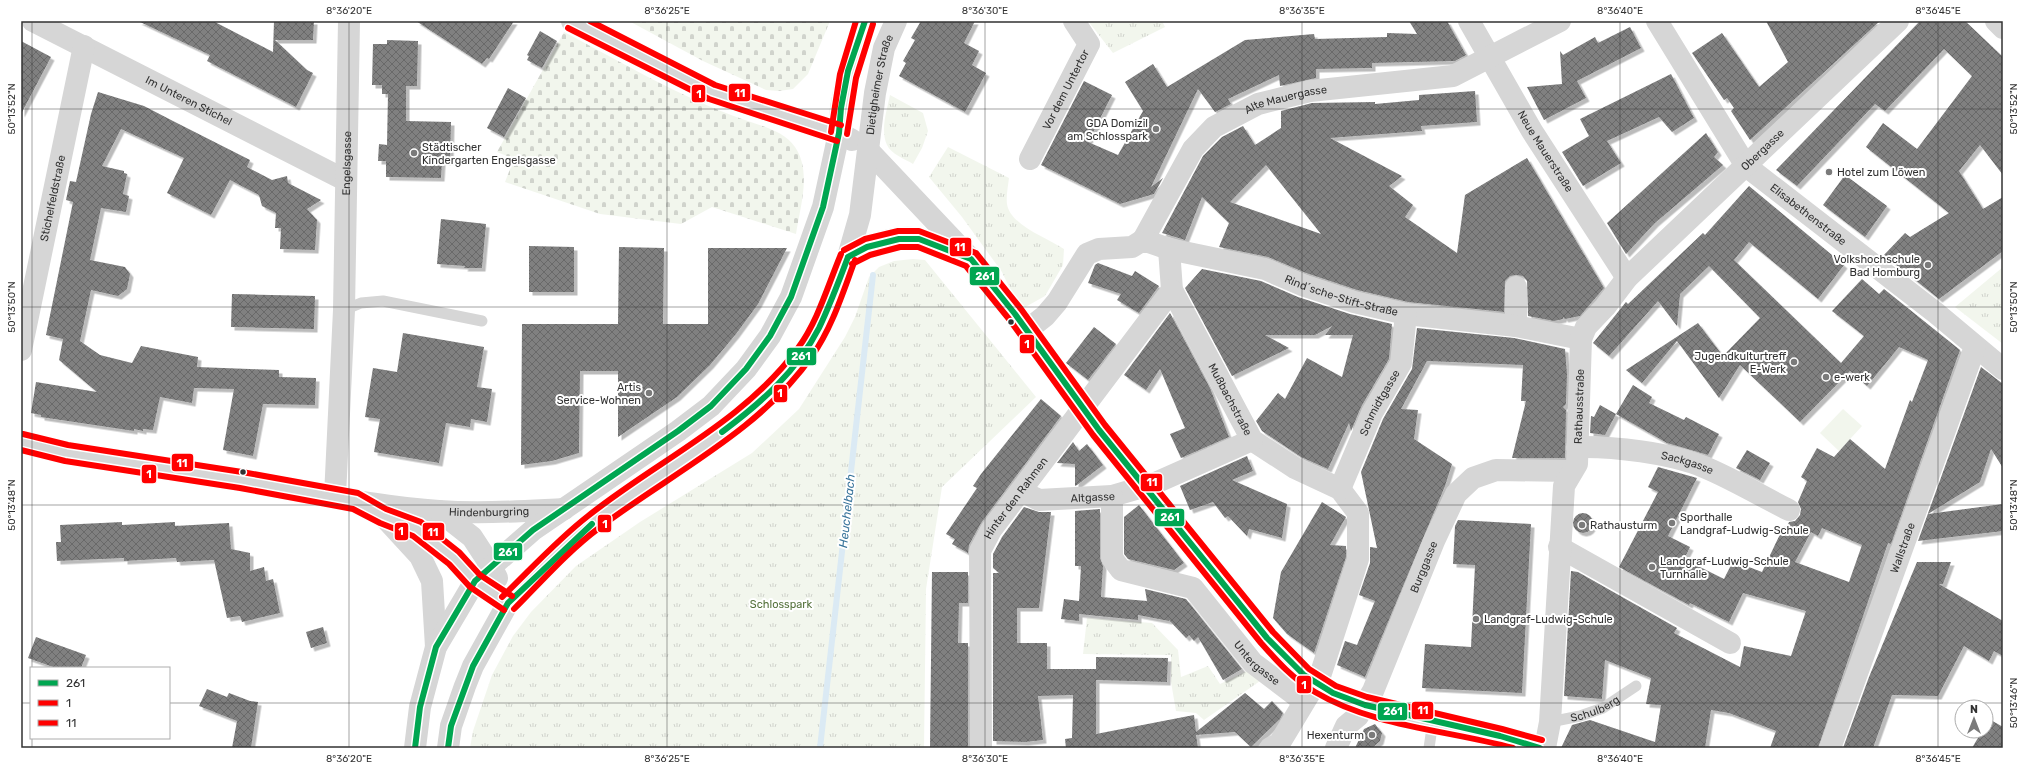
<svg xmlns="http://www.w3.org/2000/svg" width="2024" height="769" font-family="Rubik,sans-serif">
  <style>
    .grass { fill: url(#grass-tufts) }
    .cemetery { fill: url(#cemetery-stones) }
    .pitch { fill: #f2f6ed }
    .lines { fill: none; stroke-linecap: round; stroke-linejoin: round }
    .stream { stroke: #dbeaf4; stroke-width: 6 }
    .building { fill: url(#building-cross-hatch); fill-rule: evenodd; filter: url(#shadow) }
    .service { stroke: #d6d6d6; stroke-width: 11 }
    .minor { stroke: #d6d6d6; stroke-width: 22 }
    .tertiary { stroke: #d6d6d6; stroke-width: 22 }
    .bus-1-casing { stroke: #fff; stroke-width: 9 }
    .bus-2-casing { stroke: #fff; stroke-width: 9 }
    .bus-3-casing { stroke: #fff; stroke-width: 9 }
    .bus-1 { stroke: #00a651; stroke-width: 6 }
    .bus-2 { stroke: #f00; stroke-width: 6 }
    .bus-3 { stroke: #f00; stroke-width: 6 }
    .ticks { fill: none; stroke: #323232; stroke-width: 1; stroke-opacity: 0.45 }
    .poi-dot { fill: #7a7a7a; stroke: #fff; stroke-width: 1.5 }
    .bus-dot { fill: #323232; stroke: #fff; stroke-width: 1.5 }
    .labels { text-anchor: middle; stroke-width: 4; stroke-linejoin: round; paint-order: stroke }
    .street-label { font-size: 11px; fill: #323232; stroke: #fff }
    .poi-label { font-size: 11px; fill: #323232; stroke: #fff; text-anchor: start }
    .park-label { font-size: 11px; fill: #54713b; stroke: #fff }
    .water-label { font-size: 12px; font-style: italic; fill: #39749b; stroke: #fff }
    .line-badge { stroke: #fff; stroke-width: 1.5 }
    .badge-label { font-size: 11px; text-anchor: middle; font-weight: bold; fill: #fff }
    .neatline { fill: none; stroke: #323232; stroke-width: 1.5 }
    .ticks-label { font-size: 10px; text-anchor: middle; fill: #323232 }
  </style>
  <defs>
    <pattern id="grass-tufts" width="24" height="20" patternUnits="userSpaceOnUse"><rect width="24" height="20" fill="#f2f6ed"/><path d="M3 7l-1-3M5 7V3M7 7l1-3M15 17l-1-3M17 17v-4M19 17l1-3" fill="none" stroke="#d0d3cc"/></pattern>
    <pattern id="cemetery-stones" width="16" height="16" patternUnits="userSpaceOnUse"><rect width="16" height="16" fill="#f2f6ed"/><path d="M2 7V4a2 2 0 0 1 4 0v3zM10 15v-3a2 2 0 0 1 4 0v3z" fill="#d0d3cc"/></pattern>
    <pattern id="building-cross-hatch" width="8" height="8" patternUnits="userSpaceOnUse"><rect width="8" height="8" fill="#808080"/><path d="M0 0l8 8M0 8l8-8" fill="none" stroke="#696969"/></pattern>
    <filter id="shadow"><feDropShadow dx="3.5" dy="3.5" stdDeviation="0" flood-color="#0004"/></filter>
  </defs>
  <rect width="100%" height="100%" fill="#fff"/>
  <path class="grass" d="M1088,21H1162L1165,27L1113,53Z
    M890,95L923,113L928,131L922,148L913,164C905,159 891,154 887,145C880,130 887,110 890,95Z
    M948,147L1009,178C1008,186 1006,196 1007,204C1010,225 1047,238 1064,249L1063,265L1045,296L1020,310L1002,272L962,217L929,177Z
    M913,259L925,260L1036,397L942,487L926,589L924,748H470L473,731L492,675L513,636L531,612L576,566L640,522L752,453L799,409L845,337L855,317L869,277L879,267L894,261Z
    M2003,267V344L1955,307Z
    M1087,618L1152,623L1178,650L1181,677L1208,666L1220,684L1251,669L1260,681L1204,720L1196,713L1176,711L1171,682V655L1083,654Z"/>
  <path class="cemetery" d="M629,21H830L808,74L793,89L779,91L766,90L703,61Z
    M564,32C623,63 680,97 742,119C761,126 783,130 795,147C812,172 800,207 796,234L712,207L681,224L600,214L505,182L514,159L497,152Z"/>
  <path class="pitch" d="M1843,409L1862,426L1839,451L1820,433Z"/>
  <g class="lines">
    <path class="stream" d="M820,748L873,275"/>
  </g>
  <path class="building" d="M138,21H213L273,52L274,21H314L313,40H275L307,70L313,73L296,107L207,61L210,55Z
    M416,21H514L489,59L487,58L482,64Z
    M921,21H975L964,43L979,51L972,65L986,73L965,112L899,76L906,63L903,61L915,40L911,38Z
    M1409,21H1447L1466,55L1455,61L1372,63V68L1316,69V78L1280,86L1279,75L1228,99L1231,104L1215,112L1198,89L1151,187L1163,178L1154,194L1120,204L1041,165L1084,81L1112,95L1088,142L1118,155L1143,111L1125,82L1153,64L1167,87L1245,40L1314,34L1315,39L1387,37V33L1417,34Z
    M1766,21H1880L1750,140L1731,111L1734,108L1727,98L1724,100L1692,53L1722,33L1759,87L1788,62Z
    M1920,21H1965L2003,57V175L1980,145L1959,171L1983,209L2003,197V251L1939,299L1884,255L1905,233L1910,237L1949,213L1866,147L1883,123L1917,149L1972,76L1944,49L1885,111L1875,104L1797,186L1776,170Z
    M1630,27L1641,48L1577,81L1586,98L1544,120L1527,87L1562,84L1560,51L1563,55L1595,37L1598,43Z
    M540,31L557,41L542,68L527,60L529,56L527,55Z
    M387,40L418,41L417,86H406V121L451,122L450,162H442L441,178L386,177V161H378L379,144L387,145L388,94H382V85H372L373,44H387Z
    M21,41L51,57L21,114Z
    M1671,74L1694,118L1672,132L1659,117L1607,141L1621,163L1583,186L1562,152L1589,136L1580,119Z
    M508,88L526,98L504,137L487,128Z
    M1475,91L1477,122L1421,126L1422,131L1330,138L1402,176L1389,186L1413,205L1405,217L1457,253L1465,195L1527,158L1604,288L1580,316L1565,319L1563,317V319L1554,321L1528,316L1527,281L1523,276L1516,275L1510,276L1505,281L1504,312L1408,302L1357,290L1306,273L1268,257L1219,247L1229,223L1202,197L1185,240L1162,233L1203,156L1222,137L1243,126L1255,145L1281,128V111L1312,103L1375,102V104L1419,100V95ZM1266,165L1321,234L1230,202Z
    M98,92L144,106L173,121L250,160L247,167L272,180L287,176L288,183L321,200L307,209L317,220L315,250L280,249L281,228H275L276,213L262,206L259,195L230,180L211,215L167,193L184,158L121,129L102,166L124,171V173L127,174L123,194L129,196L126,212L101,208L90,260L125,267L130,274L127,289L118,296L91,290L80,341L100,355L132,363L141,346L198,357L197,367L279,370V377L316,378L315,405L263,404L253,456L223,450L234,389L194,388L192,403L160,397L153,430L143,429V431L134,429V431L41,417V415L31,413L36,382L97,392L59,360L63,339L46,335L73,202L66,200L70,181L76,182L91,114Z
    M1706,133L1718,152L1714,157L1723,165L1655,223L1626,254L1607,223Z
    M1845,175L1887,206L1865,237L1823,205Z
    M1749,186L1844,265L1818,299L1749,242L1734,260L1841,363L1864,336L1832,311L1862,279L1879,294L1884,289L1960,350L1891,544L1888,543L1818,748H1770L1776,731L1729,713L1711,710L1705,748H1561L1572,725L1590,720L1655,742L1661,705L1646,704L1651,678L1605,660L1602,699L1564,696L1571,571L1578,572L1677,628L1674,633L1740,667L1744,646L1791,656L1806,611L1743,593L1729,622L1690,603L1689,605L1619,567L1658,492L1648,487L1658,467L1697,478L1668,536L1690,547L1684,559L1724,579L1733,561L1762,572L1784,526L1787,527L1789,522L1795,521L1800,515L1801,509L1798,502L1807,481L1801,477L1817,448L1834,457L1850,439L1885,469L1910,400L1912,402L1928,360L1899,347L1867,386L1850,371L1800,422L1740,365L1719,398L1677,341L1642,383L1626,370L1698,323L1723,356L1760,318L1709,266L1680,294L1677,326L1658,301L1609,356L1593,343L1626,302L1628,304L1703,233L1705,235ZM1822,528L1862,545L1849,582L1795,562L1811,532L1818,536Z
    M441,219L486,224L482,268H464L465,266L437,264Z
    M529,246L574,247V292H529Z
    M619,247L664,248L663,324H708V248H787L758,304L736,334L710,365L677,397L618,437V371H580L579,453L552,461L521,465L522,324H618Z
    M1098,263L1132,276L1135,271L1159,286L1139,313L1117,300L1121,294L1088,283L1095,265Z
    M1202,269L1261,281L1298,297L1350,314L1392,324L1389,359L1361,407L1351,431L1349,423L1328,469L1301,457L1262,431L1256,421L1278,393L1285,399L1307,358L1342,377L1353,335H1325L1332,326L1315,335H1265L1289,348L1232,376L1185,288Z
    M232,294L315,296L314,329L231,327Z
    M1170,313L1210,388L1229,437L1181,458L1170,434L1185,428L1160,369L1146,390L1124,375Z
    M1094,327L1116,344L1088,380L1066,363Z
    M1417,328L1514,338L1565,349L1567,374L1566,404L1563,407L1566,410L1565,458H1512L1526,401H1521L1523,365L1427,361L1401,409L1418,410L1414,439L1452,464L1445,486L1365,677L1337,665L1345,641L1357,645L1375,601L1359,595L1370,563V547L1377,548L1361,472L1383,419L1412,369Z
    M403,333L484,347L477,387L492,389L487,422L471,419L470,427L446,423L439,463L374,452L380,419L365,417L373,368L397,372Z
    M1981,367L2003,384V468L1991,449L1980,482L1928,514L2003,504V531L1918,541Z
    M1633,385L1652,397L1649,403L1684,420L1686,417L1719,434L1708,455L1667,443L1616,414Z
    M1041,399L1061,416L981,523L969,545L968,553L952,544L955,539L946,534L977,488L973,486L981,474Z
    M1600,405L1616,414L1605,435L1590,433L1591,416L1594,417Z
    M1073,442L1079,451L1087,444L1103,465L1077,485L1075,486V464L1057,463Z
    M1747,450L1770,463L1760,480L1736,468Z
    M1247,456L1253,471L1232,480L1287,504L1282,538L1249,529L1247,536L1228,516L1225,518L1213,502L1190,510L1180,486Z
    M1322,502L1346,517L1330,545L1346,546V557L1314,653L1287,634L1273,618L1281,572Z
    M1139,505L1184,563L1174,570L1128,559L1124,554V517Z
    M1024,507L1039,512H1051L1039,608H1017V643H1047V669H1096V734L1194,715L1196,732L1245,693L1264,709L1272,701L1283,713L1280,719L1251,747L1235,732L1196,735L1198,748H1066L1065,739L1072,738L1073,695L1038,696L1043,740L1025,742L993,741V573H999L993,568V554L1002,537Z
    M1100,509V558L1103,566L1101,597L1147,601L1145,589L1186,599L1242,669L1223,680L1198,637L1194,641L1189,635L1186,638L1169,620V621L1138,615V620L1079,614V621L1061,619L1064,599L1079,601L1081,566H1075V511Z
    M1573 523a10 10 0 1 1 20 0a10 10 0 1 1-20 0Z
    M1458,520L1531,524L1522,693L1422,688L1425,644L1471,647L1475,565L1453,564L1455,526Z
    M122,522V525L175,522V526L229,523L231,549L250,553V571L264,567L266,581L273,579L280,613L242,622L240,616L227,618L214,560L177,562L176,558L124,561V558L57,561L56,542H61L60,525Z
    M1917,562H1951L1943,584H1939L2003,621V656L1994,651L1989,661L1964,646L1938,696L1892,695L1873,748H1843L1869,677Z
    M932,572H968V603H959L958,643H968V748H930Z
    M323,627L327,643L311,648L306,632Z
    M36,637L86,655L81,668H56L28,658Z
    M1096,657L1168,658L1167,682L1096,680Z
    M207,689L227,697L229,693L250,701L258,702L251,748H232L237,721L199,706Z
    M1989,719L2003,727V748H1972L1982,731H1986V724Z
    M1375,724L1382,733L1380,741L1372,748H1355L1364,729Z"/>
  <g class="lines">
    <g class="service">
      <path d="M344,310L361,303L383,301L482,321"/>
      <path id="s1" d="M1550,722L1580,716L1603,708L1636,686"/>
      <path d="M1429,748L1433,721"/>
    </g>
    <g class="minor">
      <path id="s2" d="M33,21L345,180"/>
      <path id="s3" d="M1469,21L1532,131L1627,278"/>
      <path id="s4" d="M1657,21L1746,166L1936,313L2003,369"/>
      <path d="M1996,21L2003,28"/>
      <path d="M868,150L971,259L1015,314L1099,430L1256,624C1271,642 1286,661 1304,675C1340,703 1388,712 1431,721C1468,729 1505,736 1540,748"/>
      <path id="s5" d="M1030,159L1089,44L1074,21"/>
      <path id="s6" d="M1143,240L1193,149L1214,127L1258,104L1310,91L1453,76L1560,21"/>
      <path id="s7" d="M1169,249L1172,290L1252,440L1295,468L1340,489L1358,513V559L1320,676L1279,744L1270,748"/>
      <path d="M848,257C868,246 896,234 919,239C935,243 951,251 966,257"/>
      <path d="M1516,287V326"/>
      <path id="s8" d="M1026,331L1045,316L1057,302L1087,254L1099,249L1132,247L1143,240L1169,249L1265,269L1302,285L1354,302L1406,314L1516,326L1581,339"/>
      <path id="s9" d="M21,350L84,46"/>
      <path id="s10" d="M1577,447C1612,446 1671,453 1704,467C1733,479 1761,496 1789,510"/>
      <path id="s11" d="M1340,489L1372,413L1401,363L1406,314"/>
      <path id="s12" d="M1021,491L1039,500L1112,496L1153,484L1252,440"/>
      <path id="s13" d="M335,496L344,310L349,21"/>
      <path id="s14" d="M1112,496V558L1121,570L1193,588L1253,663L1303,701"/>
      <path d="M1559,547L1730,643"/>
      <path id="s15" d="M981,748L980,551L991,530L1172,290"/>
      <path id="s16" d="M1336,748L1346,726L1358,716L1373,691L1434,541L1456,494L1473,478L1496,470L1571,471"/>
      <path id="s17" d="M1545,748L1550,722L1564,486L1577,464L1581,339L1586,327L1605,307L1627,278L1898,21"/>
      <path id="s18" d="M1830,748L1975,347"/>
    </g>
    <g class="tertiary">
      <path d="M572,21L712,92L839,133L852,140"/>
      <path id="s19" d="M21,442C93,460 166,469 239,480C306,490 372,507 439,511C481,514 522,511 564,509"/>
      <path d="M371,509L383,516L417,529L454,558L475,581L508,603"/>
      <path d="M439,511L472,537L491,566L497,578"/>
      <path d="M386,519L420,556L432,581L436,647"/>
      <path d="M415,748L420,707L436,647L475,581L533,530L678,431L711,406L746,369L770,336L791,297L823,207L839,133L841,108L848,71L865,21"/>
      <path id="s20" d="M448,748L451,726L465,686L473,666L508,603L561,551L593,522L740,419L779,385L806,351L825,315L848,257L860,215L875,93L884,48L896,21"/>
    </g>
    <g class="bus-1-casing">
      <path id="bus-1" d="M848,257L867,247L899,239H919L971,259L1015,314L1099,430L1267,638L1304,675L1333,693L1365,705L1500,736L1540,748
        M722,432C761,403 797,371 819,328C830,305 839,281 848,257
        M415,748L420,707L436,647L475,581L533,530L678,431L711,406L746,369L770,336L791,297L823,207L839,133L841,108L848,71L865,21
        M448,748L451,726L473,666L508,603L592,524"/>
    </g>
    <g class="bus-2-casing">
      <path id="bus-2" d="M568,28L709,99L837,141
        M847,134L856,78L873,24
        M852,264L870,255L900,247H918L966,266L1009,319L1093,435L1261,643C1277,661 1293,679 1315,692C1374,727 1448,730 1513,748
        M21,450L65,461L240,488L353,509L380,523L413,536L449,564L470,587L504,610
        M514,609C541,582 568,551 599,528C670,474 760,431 812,356C832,328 843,292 855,260"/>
    </g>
    <g class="bus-3-casing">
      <path id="bus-3" d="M590,21L715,85L841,125
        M831,132L840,74L856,21
        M844,250L865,239L898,231H919L976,253L1021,309L1105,425L1273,632L1309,669L1336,686L1367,697L1502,729L1542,740
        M23,434L68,445L242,472L358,493L386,509L421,522L459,552L480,575L512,596
        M502,597C530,570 557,540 588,516C658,460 744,422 798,348C818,321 828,285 841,254"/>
    </g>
    <use href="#bus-1" class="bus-1"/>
    <use href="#bus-2" class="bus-2"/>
    <use href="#bus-3" class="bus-3"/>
  </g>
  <path class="ticks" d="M32,21V668M349,21V748M667,21V748M985,21V748M1302,21V748M1620,21V748M1938,21V748M21,109H2003M21,307H2003M21,505H2003M21,703H31M169,703H2003M32,738V748"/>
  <g class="poi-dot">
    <circle cx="1156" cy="129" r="4"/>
    <circle cx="414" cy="153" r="4"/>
    <circle cx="1829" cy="172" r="4"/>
    <circle cx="1928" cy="265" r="4"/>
    <circle cx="1794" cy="362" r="4"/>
    <circle cx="1826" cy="377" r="4"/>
    <circle cx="649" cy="393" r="4"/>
    <circle cx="1672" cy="523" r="4"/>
    <circle cx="1582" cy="525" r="4"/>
    <circle cx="1652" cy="567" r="4"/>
    <circle cx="1476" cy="619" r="4"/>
    <circle cx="1372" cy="735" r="4"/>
  </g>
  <g class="bus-dot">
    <circle cx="1011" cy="322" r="3.5"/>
    <circle cx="243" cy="472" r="3.5"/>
  </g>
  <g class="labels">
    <g class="street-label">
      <text dy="4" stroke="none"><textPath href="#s20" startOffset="829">Dietigheimer Straße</textPath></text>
      <text dy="4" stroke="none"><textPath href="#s5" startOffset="78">Vor dem Untertor</textPath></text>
      <text dy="4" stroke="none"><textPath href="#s2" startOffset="175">Im Unteren Stichel</textPath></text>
      <text dy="4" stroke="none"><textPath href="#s6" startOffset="212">Alte Mauergasse</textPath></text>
      <text dy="4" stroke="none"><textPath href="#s17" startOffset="677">Obergasse</textPath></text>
      <text dy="4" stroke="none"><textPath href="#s3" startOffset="151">Neue Mauerstraße</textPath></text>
      <text dy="4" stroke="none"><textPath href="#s13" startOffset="333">Engelsgasse</textPath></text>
      <text dy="4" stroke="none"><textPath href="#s9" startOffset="155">Stichelfeldstraße</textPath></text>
      <text dy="4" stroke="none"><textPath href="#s4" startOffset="249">Elisabethenstraße</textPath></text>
      <text dy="4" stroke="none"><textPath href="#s8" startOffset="365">Rind´sche-Stift-Straße</textPath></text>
      <text dy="4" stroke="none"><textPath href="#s7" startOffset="165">Mußbachstraße</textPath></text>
      <text dy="4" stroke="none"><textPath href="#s11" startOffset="95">Schmidtgasse</textPath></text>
      <text dy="4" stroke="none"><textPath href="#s17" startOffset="346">Rathausstraße</textPath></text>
      <text dy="4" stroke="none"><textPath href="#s10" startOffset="112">Sackgasse</textPath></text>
      <text dy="4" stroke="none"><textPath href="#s12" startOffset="74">Altgasse</textPath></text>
      <text dy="4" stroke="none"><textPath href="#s15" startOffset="261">Hinter den Rahmen</textPath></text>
      <text dy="4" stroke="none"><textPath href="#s19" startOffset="474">Hindenburgring</textPath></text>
      <text dy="4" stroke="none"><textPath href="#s18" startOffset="213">Wallstraße</textPath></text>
      <text dy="4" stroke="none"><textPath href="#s16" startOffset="203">Burggasse</textPath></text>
      <text dy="4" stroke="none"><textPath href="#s14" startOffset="250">Untergasse</textPath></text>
      <text dy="4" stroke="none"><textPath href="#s1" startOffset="47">Schulberg</textPath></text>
    </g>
    <g class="poi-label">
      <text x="1148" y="127" text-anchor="end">GDA Domizil<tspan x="1148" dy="13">am Schlosspark</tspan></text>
      <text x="422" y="151">Städtischer<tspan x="422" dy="13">Kindergarten Engelsgasse</tspan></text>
      <text x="1837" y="176">Hotel zum Löwen</text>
      <text x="1920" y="263" text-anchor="end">Volkshochschule<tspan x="1920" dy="13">Bad Homburg</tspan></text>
      <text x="1786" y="360" text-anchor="end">Jugendkulturtreff<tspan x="1786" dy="13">E-Werk</tspan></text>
      <text x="1834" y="381">e-werk</text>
      <text x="641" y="391" text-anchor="end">Artis<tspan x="641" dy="13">Service-Wohnen</tspan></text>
      <text x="1680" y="521">Sporthalle<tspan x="1680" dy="13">Landgraf-Ludwig-Schule</tspan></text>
      <text x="1590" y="529">Rathausturm</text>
      <text x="1660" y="565">Landgraf-Ludwig-Schule<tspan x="1660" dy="13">Turnhalle</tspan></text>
      <text x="1484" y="623">Landgraf-Ludwig-Schule</text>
      <text x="1364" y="739" text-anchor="end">Hexenturm</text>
    </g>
    <g class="park-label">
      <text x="781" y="608">Schlosspark</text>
    </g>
    <g class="water-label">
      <text transform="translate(847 511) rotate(-84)" y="4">Heuchelbach</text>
    </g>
  </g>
  <g class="line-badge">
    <rect x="728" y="83" width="23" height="19" rx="4" fill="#f00"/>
    <rect x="691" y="84" width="15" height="19" rx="4" fill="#f00"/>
    <rect x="949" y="237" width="23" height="20" rx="4" fill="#f00"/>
    <rect x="969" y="266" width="31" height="20" rx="4" fill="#00a651"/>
    <rect x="1019" y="334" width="16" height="20" rx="4" fill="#f00"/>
    <rect x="786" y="347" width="31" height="19" rx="4" fill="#00a651"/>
    <rect x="773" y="384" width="15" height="19" rx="4" fill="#f00"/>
    <rect x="171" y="453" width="23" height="19" rx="4" fill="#f00"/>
    <rect x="141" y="464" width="16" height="20" rx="4" fill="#f00"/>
    <rect x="1140" y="473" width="23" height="19" rx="4" fill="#f00"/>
    <rect x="1154" y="508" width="31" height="19" rx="4" fill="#00a651"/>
    <rect x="597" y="514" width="15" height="19" rx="4" fill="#f00"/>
    <rect x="394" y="522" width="15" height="19" rx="4" fill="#f00"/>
    <rect x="422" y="522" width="23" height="19" rx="4" fill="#f00"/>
    <rect x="493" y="542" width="30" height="19" rx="4" fill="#00a651"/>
    <rect x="1296" y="675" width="16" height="19" rx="4" fill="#f00"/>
    <rect x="1411" y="701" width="23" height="19" rx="4" fill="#f00"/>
    <rect x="1377" y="702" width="31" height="19" rx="4" fill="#00a651"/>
  </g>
  <g class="badge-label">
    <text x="740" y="97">11</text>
    <text x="699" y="98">1</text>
    <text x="960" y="251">11</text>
    <text x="985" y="280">261</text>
    <text x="1027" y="348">1</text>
    <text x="801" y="360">261</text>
    <text x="780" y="397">1</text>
    <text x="182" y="467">11</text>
    <text x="149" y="478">1</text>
    <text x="1152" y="486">11</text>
    <text x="1170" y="521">261</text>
    <text x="605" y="528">1</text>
    <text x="401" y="535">1</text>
    <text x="433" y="536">11</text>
    <text x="508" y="556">261</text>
    <text x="1304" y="689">1</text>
    <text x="1423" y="714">11</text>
    <text x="1393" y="715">261</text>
  </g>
  <rect width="2024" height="769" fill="none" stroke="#ffffff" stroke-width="44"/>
  <rect x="30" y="667" width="140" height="72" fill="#ffffff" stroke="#adadad"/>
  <rect x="38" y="680" width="20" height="6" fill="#00a651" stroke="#adadad"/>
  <text x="66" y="687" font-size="12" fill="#323232">261</text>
  <rect x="38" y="700" width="20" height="6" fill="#ff0000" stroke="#adadad"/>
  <text x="66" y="707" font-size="12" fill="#323232">1</text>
  <rect x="38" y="720" width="20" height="6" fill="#ff0000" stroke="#adadad"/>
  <text x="66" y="727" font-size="12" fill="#323232">11</text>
  <g transform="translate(1974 719)"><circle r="19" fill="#ffffff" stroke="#adadad"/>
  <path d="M0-3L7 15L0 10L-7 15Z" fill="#7a7a7a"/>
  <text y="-6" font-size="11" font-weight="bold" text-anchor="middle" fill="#323232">N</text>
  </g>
  <rect x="22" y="22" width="1980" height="725" class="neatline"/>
  <g class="ticks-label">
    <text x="349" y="14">8°36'20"E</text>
    <text x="667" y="14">8°36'25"E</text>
    <text x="985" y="14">8°36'30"E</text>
    <text x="1302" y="14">8°36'35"E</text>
    <text x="1620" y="14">8°36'40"E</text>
    <text x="1938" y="14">8°36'45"E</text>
    <text transform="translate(11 109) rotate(-90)" y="4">50°13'52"N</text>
    <text transform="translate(2013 109) rotate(-90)" y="4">50°13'52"N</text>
    <text transform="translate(11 307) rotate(-90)" y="4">50°13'50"N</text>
    <text transform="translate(2013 307) rotate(-90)" y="4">50°13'50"N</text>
    <text transform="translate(11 505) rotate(-90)" y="4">50°13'48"N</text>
    <text transform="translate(2013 505) rotate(-90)" y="4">50°13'48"N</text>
    <text transform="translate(2013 703) rotate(-90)" y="4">50°13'46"N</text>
    <text x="349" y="762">8°36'20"E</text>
    <text x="667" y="762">8°36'25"E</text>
    <text x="985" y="762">8°36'30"E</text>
    <text x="1302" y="762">8°36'35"E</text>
    <text x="1620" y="762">8°36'40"E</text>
    <text x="1938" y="762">8°36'45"E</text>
  </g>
</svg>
